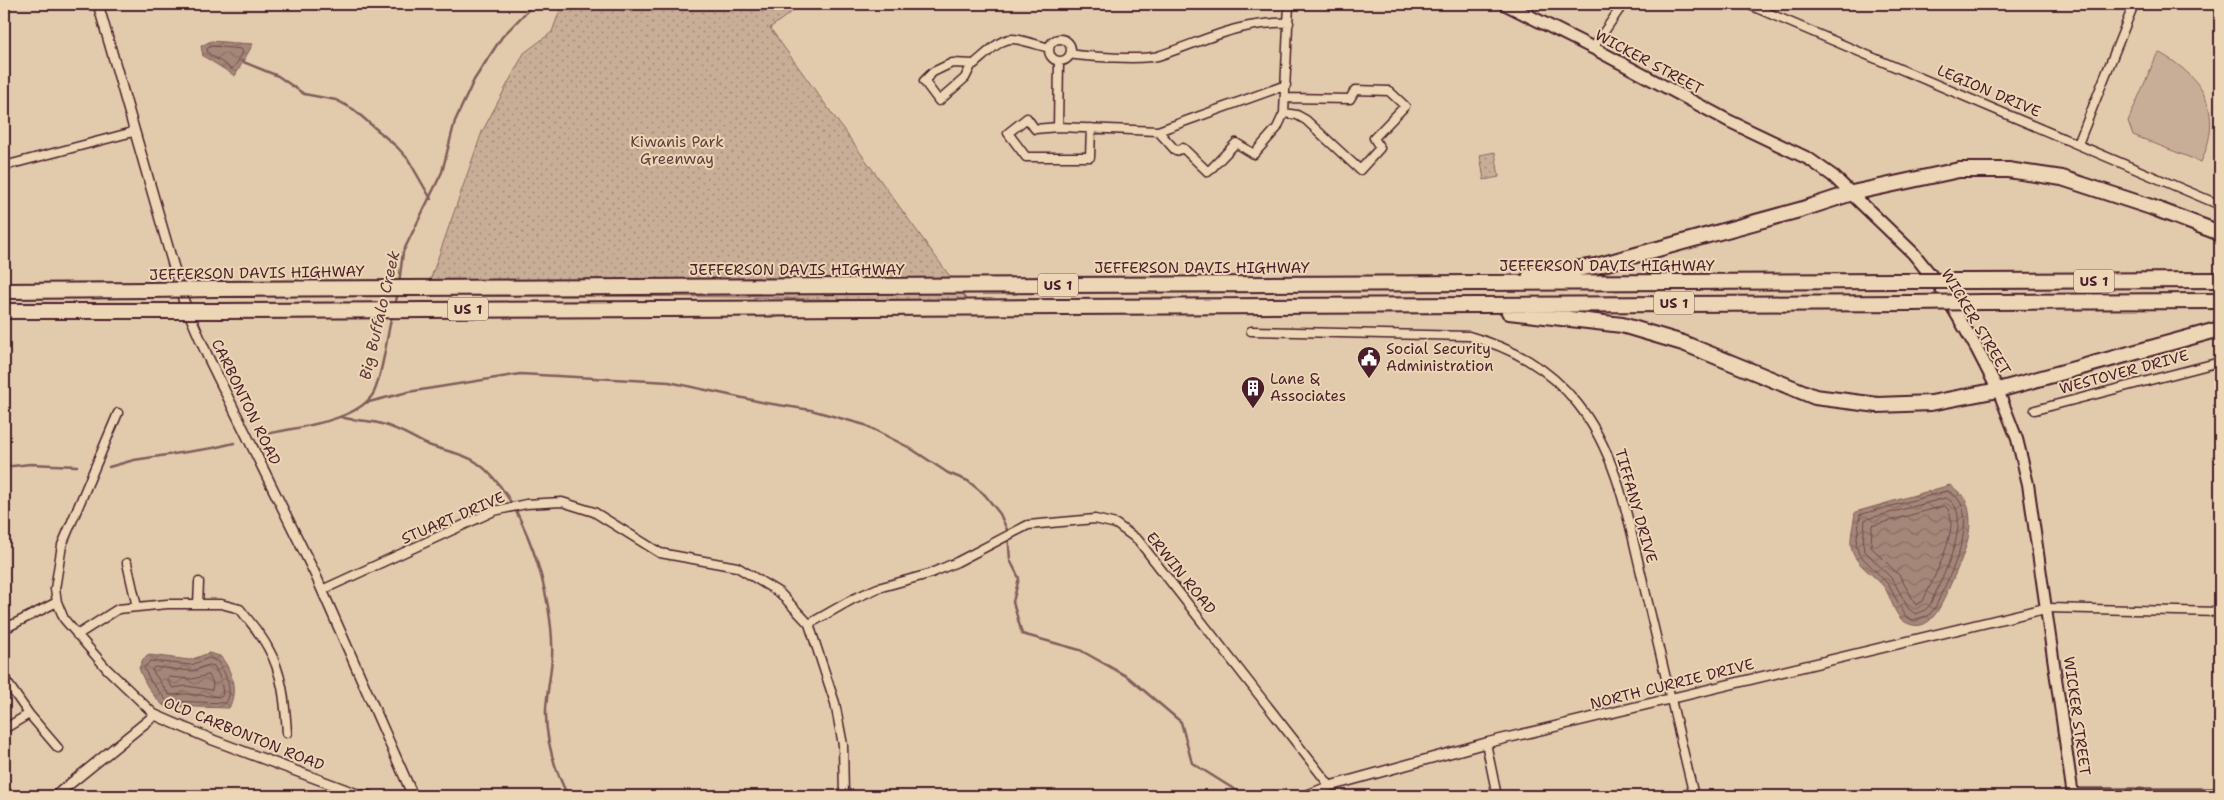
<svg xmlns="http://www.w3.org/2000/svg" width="2224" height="800" font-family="'Shantell Sans',sans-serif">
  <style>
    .grass { fill: #c9ae97; stroke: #8a6661 }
    .park { fill: url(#park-dots); stroke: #8a6661 }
    .water { fill: url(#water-waves); stroke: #815d5a }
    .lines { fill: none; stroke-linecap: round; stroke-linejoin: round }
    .shore { stroke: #6e494a; stroke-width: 1 }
    .stream { stroke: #815d5a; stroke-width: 2.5 }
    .minor-casing { stroke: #4a1f2b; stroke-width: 11 }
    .tertiary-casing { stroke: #4a1f2b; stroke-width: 12 }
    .secondary-casing { stroke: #4a1f2b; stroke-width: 14 }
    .primary-casing { stroke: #4a1f2b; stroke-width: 15 }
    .motorway-casing { stroke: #4a1f2b; stroke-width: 18 }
    .minor { stroke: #ecd6b5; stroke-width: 8 }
    .tertiary { stroke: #ecd6b5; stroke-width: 9 }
    .secondary { stroke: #ecd6b5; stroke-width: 10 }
    .primary { stroke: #ecd6b5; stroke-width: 11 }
    .motorway { stroke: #ecd6b5; stroke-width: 14 }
    .motorway-bridge-casing { stroke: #4a1f2b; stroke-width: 18; stroke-linecap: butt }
    .motorway-bridge { stroke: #ecd6b5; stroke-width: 14 }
    .labels { text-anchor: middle; stroke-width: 4; stroke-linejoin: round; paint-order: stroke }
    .shield { fill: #ecd6b5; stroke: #7b5654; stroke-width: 1 }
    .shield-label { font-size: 14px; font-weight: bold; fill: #4a1f2b }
    .street-label { font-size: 15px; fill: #4a1f2b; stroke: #ecd6b5 }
    .park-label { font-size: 15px; fill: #633c41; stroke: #ecd6b5 }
    .poi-label { font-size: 15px; fill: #4a1f2b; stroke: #ecd6b5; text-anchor: start }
    .water-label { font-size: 16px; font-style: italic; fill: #61393e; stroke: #ecd6b5 }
  </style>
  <defs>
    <pattern id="park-dots" width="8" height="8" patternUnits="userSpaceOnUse" patternTransform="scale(1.25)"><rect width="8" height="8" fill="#c9ae97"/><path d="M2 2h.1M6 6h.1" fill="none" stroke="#a58d7b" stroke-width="1.8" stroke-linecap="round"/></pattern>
    <pattern id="water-waves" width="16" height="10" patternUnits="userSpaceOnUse" patternTransform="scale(1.25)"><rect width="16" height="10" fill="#a58779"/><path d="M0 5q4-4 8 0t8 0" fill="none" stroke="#886e63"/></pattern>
  </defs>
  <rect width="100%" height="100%" fill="#e2cbad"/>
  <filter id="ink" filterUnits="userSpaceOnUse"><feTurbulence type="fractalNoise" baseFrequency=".02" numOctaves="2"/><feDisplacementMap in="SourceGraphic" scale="10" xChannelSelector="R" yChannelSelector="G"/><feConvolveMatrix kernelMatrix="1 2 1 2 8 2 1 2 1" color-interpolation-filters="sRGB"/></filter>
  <g filter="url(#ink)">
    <path class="grass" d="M2158,52C2204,77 2224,112 2201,162L2133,135L2128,121Z"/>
    <path class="park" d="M567,4H802L770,28L967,300L891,301L738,297L425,295L482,132L524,53L552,32L560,10Z
      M1495,152L1499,177L1484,180L1480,155Z"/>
    <path class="water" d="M211,41L253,44L235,76L203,56L201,46Z
      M1950,485C1956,490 1963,494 1966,501C1978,530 1960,562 1949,588C1941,605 1930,636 1905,622C1894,616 1891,596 1884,587C1874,574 1853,564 1851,546C1850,535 1854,523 1855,512Z
      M209,653L220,656C232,669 238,691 229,708L164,706C152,696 144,682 139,668L143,659L149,655L190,660Z"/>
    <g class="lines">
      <path class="shore" d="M212,46L241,49L243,52L237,63L232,69L208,53L207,49Z
        M1948,491C1987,510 1947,580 1935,608L1928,616L1913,620L1906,617L1888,584L1859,554L1856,545L1860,515Z
        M1946,498C1978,512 1939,584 1930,605L1925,610L1915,614L1908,608L1893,580L1864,550L1863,544L1865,520Z
        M1945,506C1965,521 1931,583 1923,601L1916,605L1899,575L1871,547L1872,526Z
        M209,658L219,662C225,674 234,691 226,703L167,701L151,682L144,668L150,661L191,665Z
        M210,665L214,666L221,680L223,694L221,697L186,694L169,695L152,670L154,667L191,671Z
        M209,675L213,683L212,690L186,686L173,688L167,680L169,677L192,679Z"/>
      <path class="stream" d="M2209,4L2220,15
        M241,61L278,76L304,94L336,100L353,109L397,147L408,159L431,199
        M399,283L403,252L442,172L455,121L474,80L502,37L534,4
        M395,305L398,293
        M365,403L408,392L520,374L669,382L766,403L811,410L865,425L910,448L948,473L968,481L985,495L1000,514L1008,532L1010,560L1019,578L1013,602L1022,634L1080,650L1128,677L1181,722L1192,763L1245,796
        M341,417C353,421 365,420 378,423C396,427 410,436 426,444C442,451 461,452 476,462C524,495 555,600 552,657C551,674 547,692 546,709C545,739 555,770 568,796
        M261,435C291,428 362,422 375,390C384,367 386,340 392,315
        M4,467L30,464L77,466
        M109,467L134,460L213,448L234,443"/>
      <g class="minor-casing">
        <path id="minor" d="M1747,4L2220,205
          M1049 50a11 11 0 1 1 22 0a11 11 0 1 1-22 0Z
          M1593,48L1619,10L1626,4
          M1070,54C1087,57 1143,60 1158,56C1205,41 1238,21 1289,23
          M971,66L965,78L939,101L924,81L933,72L952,63L974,64C1010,33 1003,35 1049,48
          M1284,113L1297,115L1306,120L1360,170L1380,148L1374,138L1405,106L1389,91L1355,90L1350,99L1285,98
          M1058,127L1059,61
          M1091,128L1090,157H1026L1008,133L1027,118L1035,129L1058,127L1158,131L1286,85
          M1158,131L1176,151L1183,148L1208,172L1236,143L1254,154L1277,128L1284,113L1289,4
          M2078,144L2134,4
          M4,166L133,132
          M1251,331L1469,336C1512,348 1548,367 1577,403C1618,454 1629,524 1644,586C1661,656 1678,726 1694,796
          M2035,410L2220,362
          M118,413L62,545L55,589L57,602L64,619L107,669L155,715
          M127,563L137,607
          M322,590L494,511L526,504L562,502L594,512L660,553L737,567L780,593L809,624L835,703L843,745L844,796
          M198,604L199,582
          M2047,608L2220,612
          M809,624L853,599L878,588L929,574L957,562L1028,525L1095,519L1116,524L1138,540L1330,786
          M4,629L57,602
          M77,635L118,609L167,604H221L240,609C249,621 260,633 267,646C283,673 285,703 287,733
          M4,678L29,714L58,748
          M4,729L29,714
          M1486,743L1497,796
          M2073,793H2220"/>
      </g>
      <g class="tertiary-casing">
        <path id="tertiary" d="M98,4L183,299L207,355L315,574L413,796
          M55,796L155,715L213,740L360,795L370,796
          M1305,796L1330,786L1486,743L2047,608"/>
      </g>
      <g class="secondary-casing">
        <path id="secondary" d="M1998,390L2017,439L2028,484L2073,796"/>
      </g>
      <g class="primary-casing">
        <path id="primary" d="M1505,4L1593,48L1729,121L1809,159L1833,176L1913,253L1942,289L1977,349L1998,390"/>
      </g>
      <g class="motorway-casing">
        <path id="motorway" d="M1530,275L1596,266L1803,209L1852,193L1959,170H2008L2062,178L2151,207L2220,233
          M1968,281L2220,280
          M217,289L1898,281
          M4,291L150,290
          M1984,302L2220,301
          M4,311H160
          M224,311L1912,303
          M1509,312L1622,325L1683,343L1815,397L1878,405L1931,403L1998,390L2220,329"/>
      </g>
      <use href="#minor" class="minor"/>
      <use href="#tertiary" class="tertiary"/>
      <use href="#secondary" class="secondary"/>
      <use href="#primary" class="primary"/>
      <use href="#motorway" class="motorway"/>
      <g class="motorway-bridge-casing">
        <path id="motorway-bridge" d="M1898,281H1968
          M150,290L217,289
          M1912,303L1984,302
          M160,311H224"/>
      </g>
      <use href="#motorway-bridge" class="motorway-bridge"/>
    </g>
  </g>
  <defs>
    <g id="civic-pin" transform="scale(1.25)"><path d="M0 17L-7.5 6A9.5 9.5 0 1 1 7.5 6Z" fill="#4a1f2b" stroke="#ecd6b5"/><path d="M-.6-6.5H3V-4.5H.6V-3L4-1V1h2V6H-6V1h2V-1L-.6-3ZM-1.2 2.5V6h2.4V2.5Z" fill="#fff"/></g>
    <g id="building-pin" transform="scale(1.25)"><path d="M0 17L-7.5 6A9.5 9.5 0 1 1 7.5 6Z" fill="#4a1f2b" stroke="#ecd6b5"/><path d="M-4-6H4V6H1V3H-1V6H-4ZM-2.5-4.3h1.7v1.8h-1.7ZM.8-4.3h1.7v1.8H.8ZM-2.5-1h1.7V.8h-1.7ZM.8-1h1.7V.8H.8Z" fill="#fff"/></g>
  </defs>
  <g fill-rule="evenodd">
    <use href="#civic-pin" x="1369" y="358"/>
    <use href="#building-pin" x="1253" y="388"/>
  </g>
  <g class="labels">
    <g class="shield">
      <rect x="2074" y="269.5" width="40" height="23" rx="4"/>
      <rect x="1038" y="273.5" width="40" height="23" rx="4"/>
      <rect x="1654" y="291.5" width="40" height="23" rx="4"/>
      <rect x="448" y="297.5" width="40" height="23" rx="4"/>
    </g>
    <g class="shield-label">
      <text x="2094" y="286">US 1</text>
      <text x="1058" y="290">US 1</text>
      <text x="1674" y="308">US 1</text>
      <text x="468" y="314">US 1</text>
    </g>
    <g class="street-label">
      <text transform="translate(1649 62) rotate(28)" y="5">WICKER STREET</text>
      <text transform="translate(1989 91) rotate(23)" y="5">LEGION DRIVE</text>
      <text x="1607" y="271">JEFFERSON DAVIS HIGHWAY</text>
      <text x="1202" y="273">JEFFERSON DAVIS HIGHWAY</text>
      <text x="797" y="275">JEFFERSON DAVIS HIGHWAY</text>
      <text transform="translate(257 273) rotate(-1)" y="5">JEFFERSON DAVIS HIGHWAY</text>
      <text transform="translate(1976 322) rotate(59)" y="5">WICKER STREET</text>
      <text transform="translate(2124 372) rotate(-15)" y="5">WESTOVER DRIVE</text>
      <text transform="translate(246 402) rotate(64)" y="5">CARBONTON ROAD</text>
      <text transform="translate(1636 506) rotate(74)" y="5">TIFFANY DRIVE</text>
      <text transform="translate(453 518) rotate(-23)" y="5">STUART DRIVE</text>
      <text transform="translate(1181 573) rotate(51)" y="5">ERWIN ROAD</text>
      <text transform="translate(1672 684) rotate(-14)" y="5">NORTH CURRIE DRIVE</text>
      <text transform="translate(2077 716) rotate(82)" y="5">WICKER STREET</text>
      <text transform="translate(244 734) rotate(22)" y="5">OLD CARBONTON ROAD</text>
    </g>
    <g class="park-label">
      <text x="677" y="147">Kiwanis Park<tspan x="677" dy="17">Greenway</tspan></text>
    </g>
    <g class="poi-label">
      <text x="1386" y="354">Social Security<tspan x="1386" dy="17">Administration</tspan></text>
      <text x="1270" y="384">Lane &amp;<tspan x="1270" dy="17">Associates</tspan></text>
    </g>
    <g class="water-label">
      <text transform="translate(379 315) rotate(-77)" y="6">Big Buffalo Creek</text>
    </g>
  </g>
  <rect width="2224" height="800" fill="none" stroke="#ecd6b5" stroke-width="20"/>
  <rect x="10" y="10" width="2204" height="780" fill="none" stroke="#4a1f2b" stroke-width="2" filter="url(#ink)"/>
</svg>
